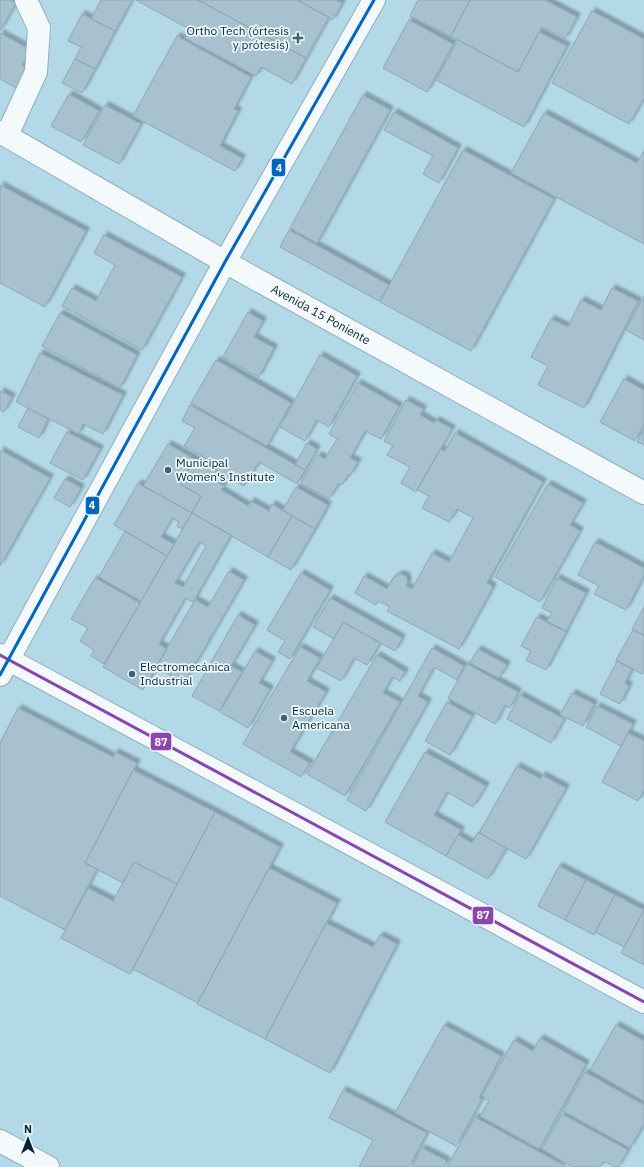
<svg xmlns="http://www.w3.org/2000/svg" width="644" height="1167" font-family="'IBM Plex Sans',sans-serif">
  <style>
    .building { fill: #a7c1cf; stroke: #8ea8b6; fill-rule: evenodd; filter: url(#shadow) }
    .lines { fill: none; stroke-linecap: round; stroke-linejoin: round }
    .minor-casing { stroke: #91afbb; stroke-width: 24 }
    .tertiary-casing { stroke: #91afbb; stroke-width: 24 }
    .minor { stroke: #f4f9fb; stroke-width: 22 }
    .tertiary { stroke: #f4f9fb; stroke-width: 22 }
    .bus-1-casing { stroke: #ecf9ff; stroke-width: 6 }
    .bus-2-casing { stroke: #ecf9ff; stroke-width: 6 }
    .bus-1 { stroke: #8e44ad; stroke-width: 3 }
    .bus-2 { stroke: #0065bd; stroke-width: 3 }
    .poi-dot { fill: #43636f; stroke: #ecf9ff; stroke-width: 1.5 }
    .labels { text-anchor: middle; stroke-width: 3.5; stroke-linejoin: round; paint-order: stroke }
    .poi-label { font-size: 12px; fill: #07242e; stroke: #ecf9ff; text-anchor: start }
    .street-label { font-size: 12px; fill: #07242e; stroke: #ecf9ff }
    .line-badge { stroke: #ecf9ff; stroke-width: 1.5 }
    .badge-label { font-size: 11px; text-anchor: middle; font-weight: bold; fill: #fff }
  </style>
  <defs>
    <filter id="shadow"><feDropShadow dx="3.5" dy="-3.5" stdDeviation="1" flood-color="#0004"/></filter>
  </defs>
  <rect width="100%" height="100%" fill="#b3d8e7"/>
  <path class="building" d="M0,0H10L16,3L0,31Z
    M101,0H132L115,31L91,19Z
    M136,0H198L306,58L292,84L261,67L256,76L185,38L189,29Z
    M198,0H297L329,17L306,58Z
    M297,0H338L337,1L342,3L333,20Z
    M418,0H470L451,36L410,16Z
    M470,0H545L577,17L565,39L542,27L518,72L451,36Z
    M592,11L644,39V98L629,124L552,83Z
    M82,14L115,31L95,69L75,59L81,47L68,41Z
    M409,20L453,44L427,92L383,68Z
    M539,32L567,46L524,127L436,80L458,40L518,72Z
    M0,33L31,50L22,65L28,68L18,89L0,79Z
    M177,36L251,77L234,109L238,111L220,146L242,158L235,171L133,116Z
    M75,59L95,69L82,93L62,83Z
    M69,94L99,111L81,142L51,126Z
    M363,95L390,110L317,243L290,228Z
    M105,105L141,124L119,164L83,145Z
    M394,112L458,148L439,183L423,174L433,156L384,130Z
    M544,113L637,163L644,151V244L511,173Z
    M463,150L554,199L471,351L380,302Z
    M0,185L86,231L45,307L0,283Z
    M289,230L389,285L379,301L280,247Z
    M104,235L182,277L142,350L62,306L72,288L96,301L115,265L94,253Z
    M612,288L638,301L584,408L538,385L548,366L531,357L551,319L568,327L581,300L601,310Z
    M644,296V340L626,330Z
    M248,312L263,321L254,337L274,348L259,377L223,357Z
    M60,313L137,355L120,388L42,346Z
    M40,353L123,395L103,434L83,424L79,434L16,402Z
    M320,355L357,376L329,427L317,420L305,441L280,427Z
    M216,360L291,403L267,446L191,403Z
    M624,379L644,390V424L635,441L600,422Z
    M358,383L399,406L381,439L365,431L350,458L358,462L350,476L348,474L342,485L339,483L329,499L301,483L318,455L325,459L337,439L329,434Z
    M0,391L12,397L4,412L0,410Z
    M406,400L423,409L420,415L434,423L436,420L452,429L416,492L401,483L410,467L387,455L393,446L384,441Z
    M190,405L305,470L297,484L259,462L244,486L216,470L218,465L184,446L195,428L182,421Z
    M28,408L48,419L39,438L18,427Z
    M644,430V445L637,442Z
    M67,432L100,449L83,480L50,463Z
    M455,433L543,482L487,583L493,587L459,649L387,611L390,607L378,601L376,605L355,593L364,576L387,589L393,578L400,574L406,576L408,582L406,586L412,589L432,553L449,562L473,518L457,509L449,522L422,508L429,496L417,490L440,449L445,451Z
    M307,443L317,449L305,470L295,465Z
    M168,444L194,459L180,484L201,496L192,513L143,486Z
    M0,450L50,478L0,566Z
    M194,459L223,475L219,483L224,486L221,490L248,506L251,501L269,511L272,504L292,516L268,557L192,513L201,496L180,484Z
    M65,479L81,488L70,507L54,498Z
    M138,483L192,513L182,529L177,526L179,522L172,518L161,537L174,544L167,556L114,525Z
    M548,484L583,503L570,525L580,531L540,602L495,577Z
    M296,487L328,505L315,529L283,510Z
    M192,513L231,535L193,602L185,598L159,644L167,649L143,690L103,667ZM199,542L206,546L183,587L175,583Z
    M292,516L315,529L291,570L268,557Z
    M125,531L167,556L141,601L99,577Z
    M595,542L644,568V575L626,610L594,594L599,586L578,575Z
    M229,571L244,580L184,683L156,667L195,600L208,607Z
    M301,573L330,590L290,659L278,652L285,641L267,630Z
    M95,578L140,603L104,664L91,656L94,650L80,641L88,628L71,619Z
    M557,578L586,593L566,631L547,621L552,613L542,608Z
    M330,598L402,638L395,651L343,622L334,639L313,627Z
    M644,607V635L632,629Z
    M238,615L255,625L231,666L242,672L219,711L192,696Z
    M537,617L566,632L546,670L526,660L531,651L521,646Z
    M343,622L380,643L367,665L354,658L341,681L317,668Z
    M633,630L644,636V671L642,674L616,660Z
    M300,647L320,658L307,681L326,692L290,752L310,763L301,777L243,744Z
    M432,648L464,666L457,680L434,667L418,696L428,702L366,811L347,800Z
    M478,649L507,665L499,678L470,663Z
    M255,651L272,661L259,683L270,689L248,728L220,712Z
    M377,655L405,672L400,681L392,677L383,693L400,702L345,796L307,774Z
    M617,661L632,669L625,683L629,686L620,704L600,694Z
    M467,664L518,692L510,708L505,705L495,724L448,698Z
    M572,693L594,704L583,726L560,715Z
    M520,695L564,719L551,743L507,719Z
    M447,702L472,716L450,755L425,741Z
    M597,706L633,724L621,746L586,727Z
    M18,708L113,757L115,752L137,763L85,863L97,869L65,930L0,896V743Z
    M628,733L644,741V790L638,801L602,782Z
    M425,752L486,786L473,807L447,792L434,815L461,830L446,856L385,822Z
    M517,766L541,779L542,775L566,788L526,859L479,833Z
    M133,770L215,812L177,884L134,862L123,883L85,863Z
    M215,812L280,847L198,1003L133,969Z
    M478,832L506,848L488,879L446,856L458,835L472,843Z
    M134,862L177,884L130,974L61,938L88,888L113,901Z
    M559,866L586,880L565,920L538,906Z
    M269,868L337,903L265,1039L197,1004Z
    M586,880L615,895L594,935L565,920Z
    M615,895L644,910L624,947L595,932Z
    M644,910V965L621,953Z
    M326,923L373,947L380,935L397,944L330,1073L265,1039Z
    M444,1025L501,1056L479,1098L482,1099L456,1146L395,1113Z
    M616,1025L644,1041V1101L590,1070Z
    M540,1038L586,1064L539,1149L480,1116L489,1101L482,1096L514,1040L533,1051Z
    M585,1072L644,1105V1124L630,1148L563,1111Z
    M343,1090L427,1133L409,1167H359L373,1140L329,1118Z
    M562,1114L628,1150L618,1167H615L604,1161L600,1167H572L542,1149Z
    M475,1117L567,1167H447Z
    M422,1148L447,1161L444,1167H412Z"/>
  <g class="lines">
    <g class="minor-casing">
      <g id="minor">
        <path id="s1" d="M0,132L225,262L644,493"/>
        <path d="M7,135L36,72L39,28L26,0"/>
        <path d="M0,655L644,1002"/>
        <path d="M0,1141L48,1167"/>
      </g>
    </g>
    <g class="tertiary-casing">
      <path id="tertiary" d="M0,675L225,262L374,0"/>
    </g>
    <use href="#minor" class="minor"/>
    <use href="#tertiary" class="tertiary"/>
    <g class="bus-1-casing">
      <path id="bus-1" d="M0,655L644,1002"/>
    </g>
    <g class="bus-2-casing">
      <path id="bus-2" d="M0,675L225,262L374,0"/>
    </g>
    <use href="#bus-1" class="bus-1"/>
    <use href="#bus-2" class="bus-2"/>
  </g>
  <g class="poi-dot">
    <path d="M296 32h4v4h4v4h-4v4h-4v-4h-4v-4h4z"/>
    <circle cx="168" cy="470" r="4"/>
    <circle cx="132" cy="674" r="4"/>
    <circle cx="284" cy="718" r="4"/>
  </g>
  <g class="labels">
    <g class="poi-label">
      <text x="289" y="35" text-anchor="end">Ortho Tech (órtesis<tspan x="289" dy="14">y prótesis)</tspan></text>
      <text x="176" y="467">Municipal<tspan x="176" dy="14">Women's Institute</tspan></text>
      <text x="140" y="671">Electromecánica<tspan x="140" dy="14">Industrial</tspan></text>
      <text x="292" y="715">Escuela<tspan x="292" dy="14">Americana</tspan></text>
    </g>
    <g class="street-label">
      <text dy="4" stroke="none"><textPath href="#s1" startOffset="369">Avenida 15 Poniente</textPath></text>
    </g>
  </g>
  <g class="line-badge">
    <rect x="271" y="158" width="15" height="19" rx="4" fill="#0065bd"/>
    <rect x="85" y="496" width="15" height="19" rx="4" fill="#0065bd"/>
    <rect x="150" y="732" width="22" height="19" rx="4" fill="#8e44ad"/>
    <rect x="472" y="906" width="22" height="19" rx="4" fill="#8e44ad"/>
  </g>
  <g class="badge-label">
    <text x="279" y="172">4</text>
    <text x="92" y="509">4</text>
    <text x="161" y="746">87</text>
    <text x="483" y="919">87</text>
  </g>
  <g transform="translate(28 1139)" stroke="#ecf9ff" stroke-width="3" paint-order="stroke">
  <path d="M0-3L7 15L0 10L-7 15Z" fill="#07242e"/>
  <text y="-6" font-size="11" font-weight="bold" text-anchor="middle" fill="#07242e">N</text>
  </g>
</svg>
